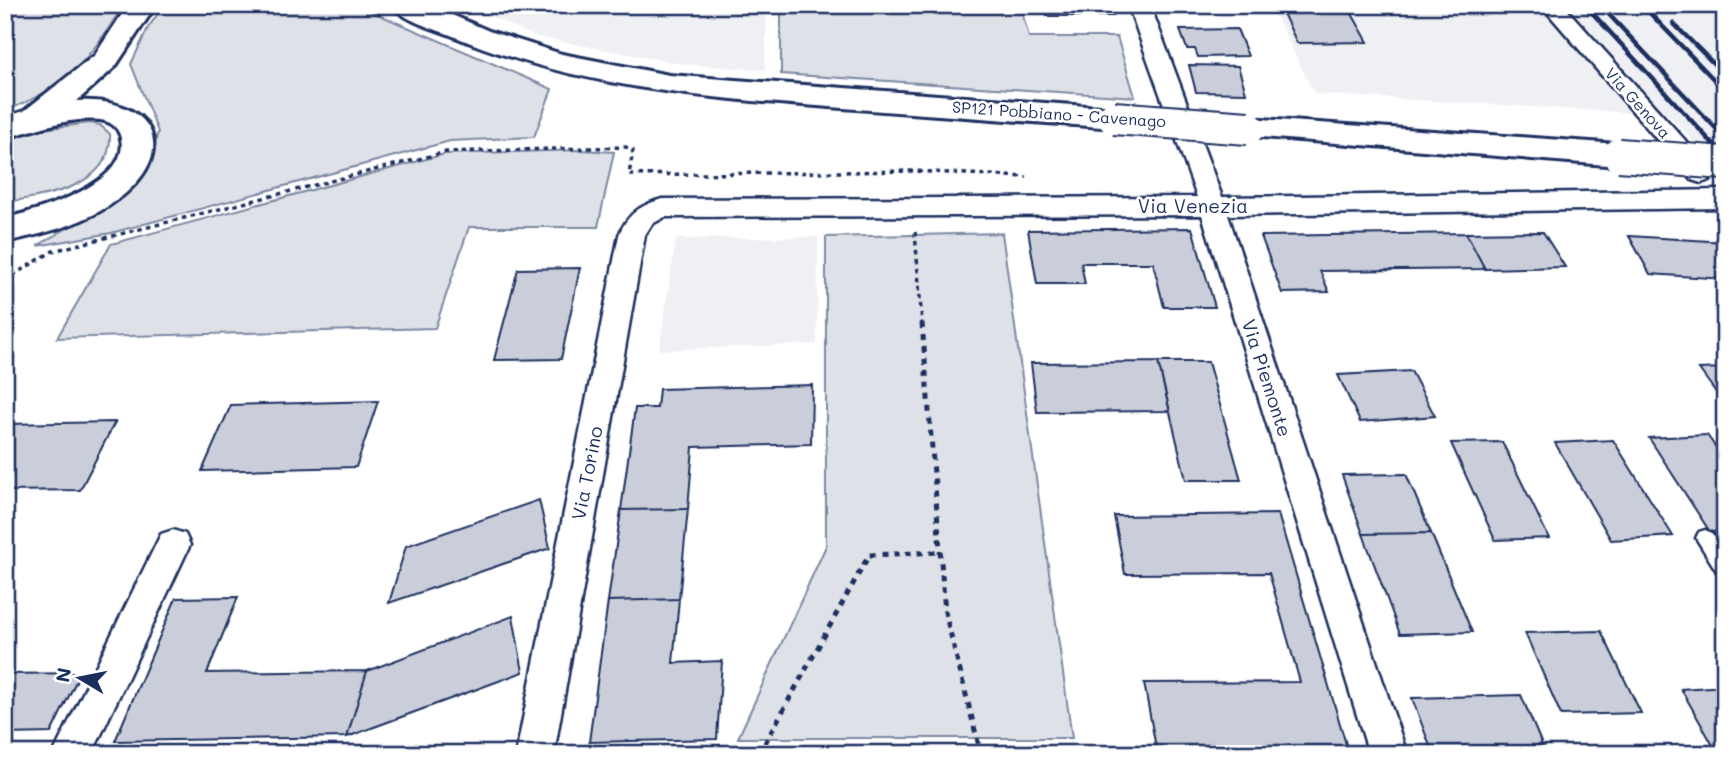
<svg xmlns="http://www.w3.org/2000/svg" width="1730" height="759" font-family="Mali,sans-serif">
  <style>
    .built { fill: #eff0f4 }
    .green { fill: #dee1e7; stroke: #7c88a2; stroke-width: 2 }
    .building { fill: #caceda; stroke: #1b2f5e; stroke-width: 2 }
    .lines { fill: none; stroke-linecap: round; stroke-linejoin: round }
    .lane-casing { stroke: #1b2f5e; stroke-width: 5 }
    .street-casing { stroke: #1b2f5e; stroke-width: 5 }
    .secondary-casing { stroke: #1b2f5e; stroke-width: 6 }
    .path-far1 { stroke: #1b2f5e; stroke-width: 3.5; stroke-dasharray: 4.5 4.5; stroke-linecap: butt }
    .path { stroke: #1b2f5e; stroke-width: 5; stroke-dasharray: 6 6; stroke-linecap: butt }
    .lane { fill: #fff; fill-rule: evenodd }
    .street { fill: #fff; fill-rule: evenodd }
    .secondary { fill: #fff; fill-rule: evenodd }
    .rail { stroke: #1b2f5e; stroke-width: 4.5 }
    .secondary-bridge-casing { stroke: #1b2f5e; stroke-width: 36; stroke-linecap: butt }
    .secondary-bridge { stroke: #fff; stroke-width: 32 }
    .labels { text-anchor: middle; stroke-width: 5; stroke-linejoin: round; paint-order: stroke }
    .far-street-label { font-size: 16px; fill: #1b2f5e; stroke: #fff }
    .street-label { font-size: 19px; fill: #1b2f5e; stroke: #fff }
  </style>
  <rect width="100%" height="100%" fill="#fff"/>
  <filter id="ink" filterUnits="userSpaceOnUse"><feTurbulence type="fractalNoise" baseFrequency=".0143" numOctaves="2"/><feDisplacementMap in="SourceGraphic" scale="14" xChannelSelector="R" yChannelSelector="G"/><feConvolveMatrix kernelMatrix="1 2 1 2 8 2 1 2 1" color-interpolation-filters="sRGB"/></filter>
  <g filter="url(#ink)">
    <path class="built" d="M465,5H767L765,70L683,64L537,37Z
      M1270,5H1725V175L1669,115L1315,94Z
      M818,237L817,344L659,350L676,239Z"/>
    <path class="green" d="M5,5H123C92,58 64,89 5,111Z
      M164,5H356L552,89L534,137L450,141L111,233L37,246L124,194L150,162L158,132L131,64L148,28Z
      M781,5H1020L1029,37H1117L1135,97L781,74Z
      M90,123L100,125L110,134C113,187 44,197 5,202V138L20,132Z
      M582,150L614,152L598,227H469L435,328L57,338L111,244L445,154Z
      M1002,233L1072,738H738L826,546V237Z"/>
    <path class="building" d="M1045,5H1110L1113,16H1047Z
      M1279,5H1347L1368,42L1297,43Z
      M1237,29L1248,56L1198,57L1195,49H1187L1180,30Z
      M1189,65L1238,66L1246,93L1196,92Z
      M1192,228L1215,307H1164L1153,263H1081L1085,284H1037L1028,230Z
      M1543,232L1565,267L1485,269L1466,233Z
      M1466,233L1485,269L1320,271L1329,292L1282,293L1261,236Z
      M1629,236L1725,242V279L1650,274Z
      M580,268L561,359L494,360L518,269Z
      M1158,362L1170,411L1037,412L1031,363Z
      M1158,362H1208L1241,480H1186Z
      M1725,368V405L1699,369Z
      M1411,371L1435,416L1360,422L1338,375Z
      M812,385L811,444L693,447L688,509L621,510L635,408H657L659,389Z
      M378,401L356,467L202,471L231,405Z
      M115,422L80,490L5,491V424Z
      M1707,435L1725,460V531L1710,532L1649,438Z
      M1613,440L1673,536L1611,540L1555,443Z
      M1502,442L1549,538L1495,540L1451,443Z
      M1406,474L1431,533L1363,534L1342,475Z
      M539,500L550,548L389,603L406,546Z
      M688,509L679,599L608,601L621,510Z
      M1278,514L1348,751L1157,753L1144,683L1300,682L1269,573L1125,574L1114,516Z
      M1431,533L1472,632L1400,634L1363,534Z
      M238,597L207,673L367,671L347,737L115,741L176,598Z
      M679,599L673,663L722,661L717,739L589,742L608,601Z
      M513,616L523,672L347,737L367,671Z
      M1601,631L1641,713L1561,715L1525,633Z
      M80,673L51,733L5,734V674Z
      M1725,686V754H1718L1681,689Z
      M1521,695L1546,754H1433L1412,698Z"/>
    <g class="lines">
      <g class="lane-casing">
        <path id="lane" d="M1705,530C1724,537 1725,560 1725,577L1719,575L1696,538L1699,532Z"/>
      </g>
      <g class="street-casing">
        <path id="street" d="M1128,5H1150L1222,197L1725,190L1724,208L1228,215L1407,754H1369L1202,215L665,217L652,224L645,235L554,754H516L619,235C627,214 641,205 662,199L1197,197Z
          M1541,5H1563L1710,168L1714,174L1710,180L1701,183L1692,180Z
          M173,530L185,534L190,545L92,754H53L161,534Z"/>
      </g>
      <g class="secondary-casing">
        <path id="secondary" d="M128,5H156L115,67L77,101C149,96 183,147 121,197C89,223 44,234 5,242V218C38,211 136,182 120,135C117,126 109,121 100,120C66,117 37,130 5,138V117L24,111L95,55Z
          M392,5H429L489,31L562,54L669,75L1114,108L1125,111L1129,118L1125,125L1114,128C1024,121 934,115 843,108C704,98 580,89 448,34C432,28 403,20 392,5Z
          M1248,118L1619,144L1630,147L1635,155L1630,163L1619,166L1237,135L1232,128L1237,121Z"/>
      </g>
      <path class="path-far1" d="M915,232L922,324
        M5,280L53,251L446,152L626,147L633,150L629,175L911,171L1027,177"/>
      <path class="path" d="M922,323L945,612L981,754
        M759,754L869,555L939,552"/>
      <use href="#lane" class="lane"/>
      <use href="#street" class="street"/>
      <use href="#secondary" class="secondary"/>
      <path class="rail" d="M1585,5L1725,157
        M1600,5L1725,138
        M1642,5L1725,91
        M1673,23L1725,75"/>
      <g class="secondary-bridge-casing">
        <path id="secondary-bridge" d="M1114,118L1248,128
          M1619,155L1725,163"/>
      </g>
      <use href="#secondary-bridge" class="secondary-bridge"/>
    </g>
  </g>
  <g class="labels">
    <g class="far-street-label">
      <text transform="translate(1638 103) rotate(48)" y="6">Via Genova</text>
      <text transform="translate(1059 114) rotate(4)" y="6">SP121 Pobbiano - Cavenago</text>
    </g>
    <g class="street-label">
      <text x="1193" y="213">Via Venezia</text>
      <text transform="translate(1267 378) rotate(72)" y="7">Via Piemonte</text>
      <text transform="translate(587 473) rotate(-79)" y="7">Via Torino</text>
    </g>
  </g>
  <rect width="1730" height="759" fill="none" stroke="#fff" stroke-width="28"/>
  <rect x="14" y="14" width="1702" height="731" fill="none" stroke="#1b2f5e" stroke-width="2.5" filter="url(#ink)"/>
  <g transform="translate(80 678) rotate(280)" stroke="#ffffff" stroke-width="5" paint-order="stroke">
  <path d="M0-5L12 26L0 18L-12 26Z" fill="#1b2f5e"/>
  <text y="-10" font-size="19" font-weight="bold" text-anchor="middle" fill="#1b2f5e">N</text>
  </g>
</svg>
